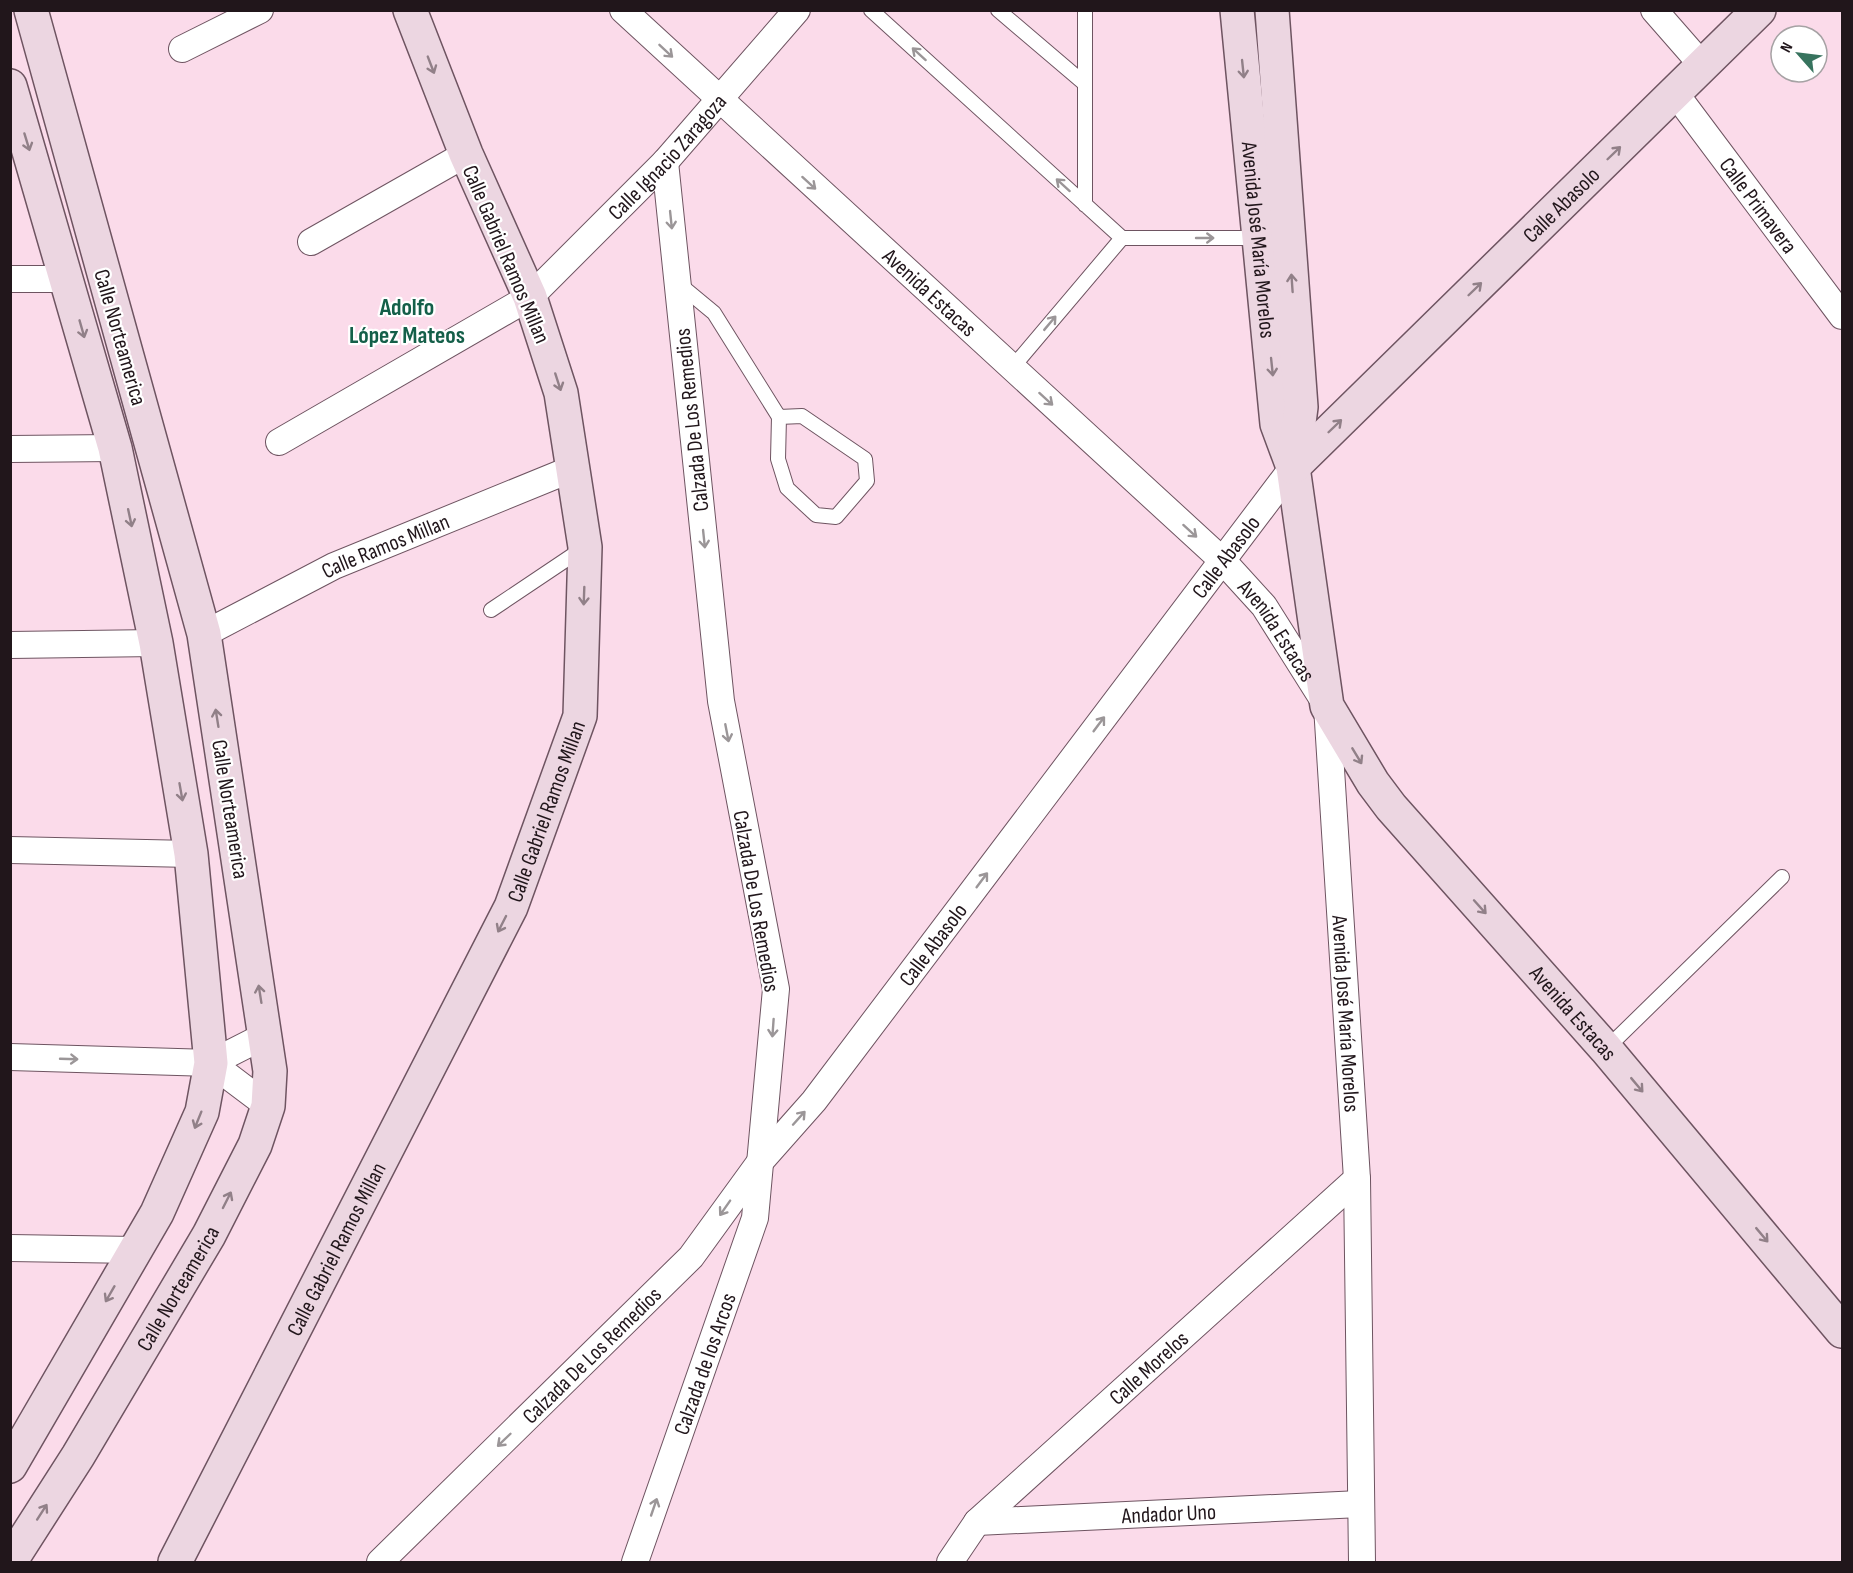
<svg xmlns="http://www.w3.org/2000/svg" width="1853" height="1573" font-family="'Sofia Sans Condensed',sans-serif">
  <style>
    .lines { fill: none; stroke-linecap: round; stroke-linejoin: round }
    .lane-casing { stroke: #6e5461; stroke-width: 16 }
    .street-casing { stroke: #6e5461; stroke-width: 28 }
    .secondary-casing { stroke: #6e5461; stroke-width: 36 }
    .lane { stroke: #fff; stroke-width: 14 }
    .street { stroke: #fff; stroke-width: 26 }
    .secondary { stroke: #ecd6e1; stroke-width: 33 }
    .oneway { stroke: #9b9698 }
    .oneway2 { stroke: #918088 }
    .labels { text-anchor: middle; stroke-width: 4.5; stroke-linejoin: round; paint-order: stroke }
    .street-label { font-size: 22px; fill: #21161b; stroke: #fff }
    .neighbourhood-label { font-size: 24px; font-weight: bold; fill: #145f49; stroke: #fff }
  </style>
  <rect width="100%" height="100%" fill="#fbdbea"/>
  <g class="lines">
    <g class="lane-casing">
      <path id="lane" d="M871,10L1122,238
        M998,10L1085,84
        M1085,10V205
        M679,284L714,313L779,417L778,459L787,488L816,515L836,517L867,481L865,459L802,416L779,417
        M1012,368L1122,238H1259
        M491,610L582,549
        M1606,1049L1782,877"/>
    </g>
    <g class="street-casing">
      <g id="street">
        <path id="s1" d="M623,10L1223,561L1264,606L1327,706L1357,1179L1362,1562"/>
        <path d="M1654,10L1703,66"/>
        <path d="M182,49L260,10"/>
        <path id="s2" d="M1675,93L1842,316"/>
        <path d="M311,242L466,154"/>
        <path d="M10,279H68"/>
        <path id="s3" d="M279,442L530,297L665,162L797,10"/>
        <path d="M10,449L115,448"/>
        <path id="s4" d="M204,634L334,566L574,468"/>
        <path d="M10,645L156,643"/>
        <path d="M10,850L191,854"/>
        <path d="M10,1057L211,1063L268,1106"/>
        <path d="M211,1063L266,1035"/>
        <path d="M10,1248L136,1250"/>
        <path id="s5" d="M977,1522L1360,1504"/>
        <path id="s6" d="M380,1562L691,1257L760,1162L814,1101L1293,467"/>
        <path id="s7" d="M635,1562L755,1218L776,989L721,701L665,162"/>
        <path id="s8" d="M950,1562L977,1522L1357,1179"/>
      </g>
    </g>
    <g class="secondary-casing">
      <g id="secondary">
        <path id="s9" d="M1237,10L1277,424L1293,467L1327,706L1373,783L1391,807L1606,1049L1842,1331"/>
        <path d="M1272,10L1301,407L1294,462"/>
        <path d="M10,86L115,448L156,643L191,854L211,1063L202,1112L157,1213L10,1466"/>
        <path id="s10" d="M1293,467L1759,10"/>
        <path id="s11" d="M10,1562L78,1456L209,1235L255,1145L268,1106L270,1071L204,634L31,10"/>
        <path id="s12" d="M175,1562L511,907L580,716L585,547L561,393L530,297L466,154L410,10"/>
      </g>
    </g>
    <use href="#lane" class="lane"/>
    <use href="#street" class="street"/>
    <use href="#secondary" class="secondary"/>
  </g>
  <defs><path id="oneway-shaft" d="M-6 0H5M1.5-3L5.5 0L1.5 3" fill="none" stroke-width="1.6" stroke-linecap="round" stroke-linejoin="round" transform="scale(1.5)"/></defs>
  <g class="oneway">
    <use href="#oneway-shaft" transform="translate(666 51) rotate(43)"/>
    <use href="#oneway-shaft" transform="translate(919 54) rotate(-138)"/>
    <use href="#oneway-shaft" transform="translate(809 183) rotate(42)"/>
    <use href="#oneway-shaft" transform="translate(1063 185) rotate(-138)"/>
    <use href="#oneway-shaft" transform="translate(671 220) rotate(84)"/>
    <use href="#oneway-shaft" transform="translate(1205 238)"/>
    <use href="#oneway-shaft" transform="translate(1050 323) rotate(-50)"/>
    <use href="#oneway-shaft" transform="translate(1046 399) rotate(42)"/>
    <use href="#oneway-shaft" transform="translate(1190 531) rotate(42)"/>
    <use href="#oneway-shaft" transform="translate(704 539) rotate(84)"/>
    <use href="#oneway-shaft" transform="translate(1099 724) rotate(-53)"/>
    <use href="#oneway-shaft" transform="translate(727 733) rotate(79)"/>
    <use href="#oneway-shaft" transform="translate(982 880) rotate(-53)"/>
    <use href="#oneway-shaft" transform="translate(773 1028) rotate(94)"/>
    <use href="#oneway-shaft" transform="translate(69 1059) rotate(2)"/>
    <use href="#oneway-shaft" transform="translate(799 1118) rotate(-48)"/>
    <use href="#oneway-shaft" transform="translate(725 1208) rotate(125)"/>
    <use href="#oneway-shaft" transform="translate(504 1440) rotate(136)"/>
    <use href="#oneway-shaft" transform="translate(654 1507) rotate(-71)"/>
  </g>
  <g class="oneway2">
    <use href="#oneway-shaft" transform="translate(431 65) rotate(69)"/>
    <use href="#oneway-shaft" transform="translate(1243 69) rotate(84)"/>
    <use href="#oneway-shaft" transform="translate(27 142) rotate(73)"/>
    <use href="#oneway-shaft" transform="translate(1614 153) rotate(-44)"/>
    <use href="#oneway-shaft" transform="translate(1292 283) rotate(-94)"/>
    <use href="#oneway-shaft" transform="translate(1475 289) rotate(-44)"/>
    <use href="#oneway-shaft" transform="translate(82 329) rotate(74)"/>
    <use href="#oneway-shaft" transform="translate(1272 367) rotate(84)"/>
    <use href="#oneway-shaft" transform="translate(558 382) rotate(72)"/>
    <use href="#oneway-shaft" transform="translate(1335 426) rotate(-44)"/>
    <use href="#oneway-shaft" transform="translate(130 518) rotate(78)"/>
    <use href="#oneway-shaft" transform="translate(584 596) rotate(92)"/>
    <use href="#oneway-shaft" transform="translate(217 718) rotate(-99)"/>
    <use href="#oneway-shaft" transform="translate(1357 756) rotate(59)"/>
    <use href="#oneway-shaft" transform="translate(181 792) rotate(80)"/>
    <use href="#oneway-shaft" transform="translate(1480 907) rotate(48)"/>
    <use href="#oneway-shaft" transform="translate(502 924) rotate(117)"/>
    <use href="#oneway-shaft" transform="translate(260 994) rotate(-99)"/>
    <use href="#oneway-shaft" transform="translate(1637 1085) rotate(50)"/>
    <use href="#oneway-shaft" transform="translate(198 1120) rotate(112)"/>
    <use href="#oneway-shaft" transform="translate(227 1200) rotate(-63)"/>
    <use href="#oneway-shaft" transform="translate(1762 1235) rotate(50)"/>
    <use href="#oneway-shaft" transform="translate(110 1294) rotate(120)"/>
    <use href="#oneway-shaft" transform="translate(42 1512) rotate(-57)"/>
  </g>
  <g class="labels">
    <g class="street-label">
      <text dy="8" stroke="none"><textPath href="#s3" startOffset="486">Calle Ignacio Zaragoza</textPath></text>
      <text dy="8" stroke="none"><textPath href="#s2" startOffset="140">Calle Primavera</textPath></text>
      <text dy="8" stroke="none"><textPath href="#s10" startOffset="375">Calle Abasolo</textPath></text>
      <text dy="8" stroke="none"><textPath href="#s9" startOffset="231">Avenida José María Morelos</textPath></text>
      <text transform="translate(507 254) rotate(67)" y="8">Calle Gabriel Ramos Millan</text>
      <text dy="8" stroke="none"><textPath href="#s1" startOffset="417">Avenida Estacas</textPath></text>
      <text transform="translate(121 337) rotate(74)" y="8">Calle Norteamerica</text>
      <text transform="translate(691 420) rotate(-96)" y="8">Calzada De Los Remedios</text>
      <text dy="8" stroke="none"><textPath href="#s4" startOffset="202">Calle Ramos Millan</textPath></text>
      <text dy="8" stroke="none"><textPath href="#s6" startOffset="1317">Calle Abasolo</textPath></text>
      <text dy="8" stroke="none"><textPath href="#s1" startOffset="903">Avenida Estacas</textPath></text>
      <text transform="translate(231 809) rotate(81)" y="8">Calle Norteamerica</text>
      <text dy="8" stroke="none"><textPath href="#s12" startOffset="838">Calle Gabriel Ramos Millan</textPath></text>
      <text transform="translate(757 901) rotate(80)" y="8">Calzada De Los Remedios</text>
      <text dy="8" stroke="none"><textPath href="#s6" startOffset="831">Calle Abasolo</textPath></text>
      <text dy="8" stroke="none"><textPath href="#s1" startOffset="1302">Avenida José María Morelos</textPath></text>
      <text dy="8" stroke="none"><textPath href="#s9" startOffset="1098">Avenida Estacas</textPath></text>
      <text dy="8" stroke="none"><textPath href="#s12" startOffset="352">Calle Gabriel Ramos Millan</textPath></text>
      <text dy="8" stroke="none"><textPath href="#s11" startOffset="321">Calle Norteamerica</textPath></text>
      <text dy="8" stroke="none"><textPath href="#s6" startOffset="296">Calzada De Los Remedios</textPath></text>
      <text dy="8" stroke="none"><textPath href="#s7" startOffset="210">Calzada de los Arcos</textPath></text>
      <text dy="8" stroke="none"><textPath href="#s8" startOffset="279">Calle Morelos</textPath></text>
      <text dy="8" stroke="none"><textPath href="#s5" startOffset="192">Andador Uno</textPath></text>
    </g>
    <g class="neighbourhood-label">
      <text x="407" y="315">Adolfo<tspan x="407" dy="28">López Mateos</tspan></text>
    </g>
  </g>
  <rect width="1853" height="1573" fill="none" stroke="#21161b" stroke-width="24"/>
  <g transform="translate(1799 54) rotate(298)"><circle r="28" fill="#ffffff" stroke="#a6a2a4" stroke-width="1.5"/>
  <path d="M0-4.5L10 22L0 15L-10 22Z" fill="#37735e"/>
  <text y="-9" font-size="16" font-weight="bold" text-anchor="middle" fill="#21161b">N</text>
  </g>
</svg>
